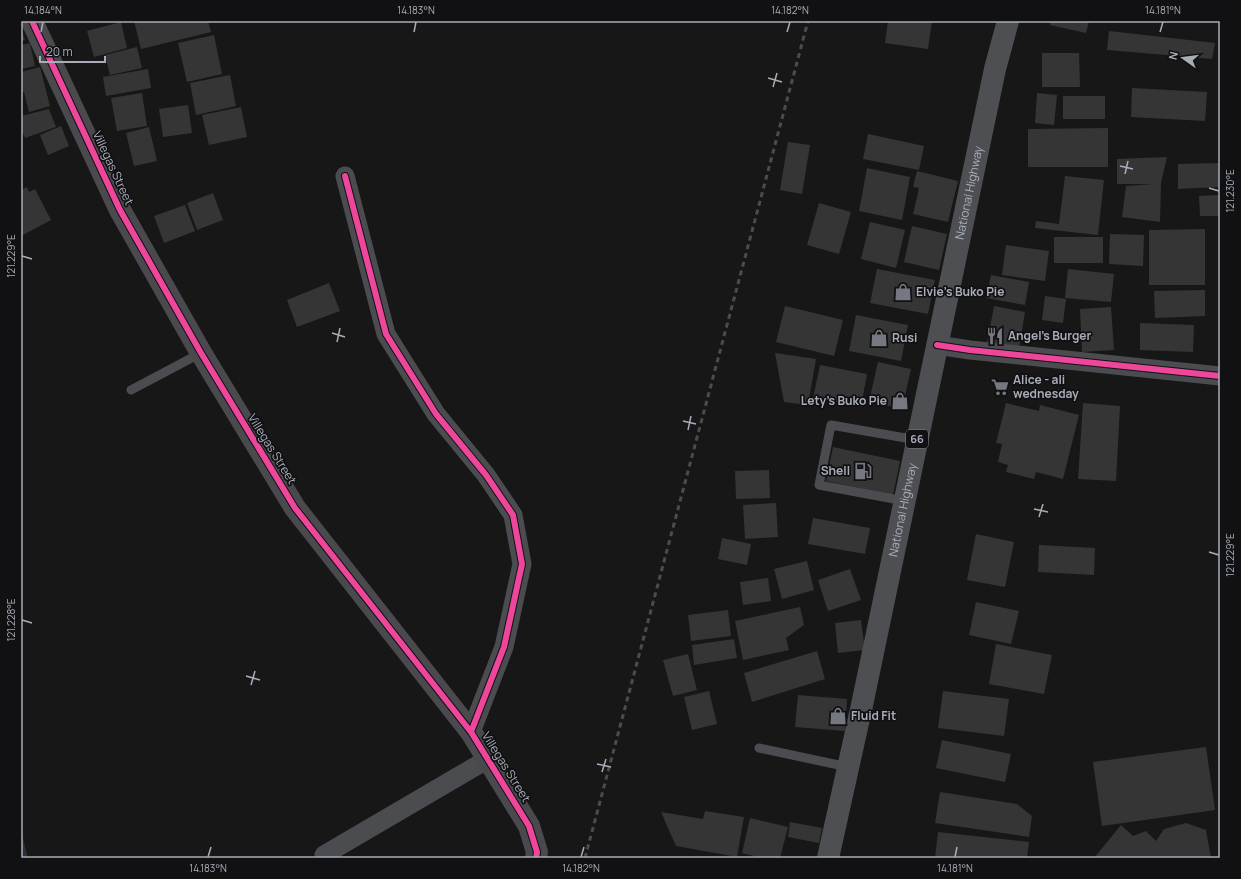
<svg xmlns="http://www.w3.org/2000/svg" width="1241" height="879" font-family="Manrope,sans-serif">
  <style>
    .water { fill: #2a3239 }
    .building { fill: #353536 }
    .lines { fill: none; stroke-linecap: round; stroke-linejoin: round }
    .lane { stroke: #4b4c50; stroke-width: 9 }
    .street { stroke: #4b4c50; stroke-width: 19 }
    .secondary { stroke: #4a4a4e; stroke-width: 22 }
    .primary { stroke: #4d4f52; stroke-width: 22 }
    .rail { stroke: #4b4c4f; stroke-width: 3; stroke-dasharray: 5 4; stroke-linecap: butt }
    .cycleway-casing { stroke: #111113; stroke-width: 8 }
    .cycleway { stroke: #ed469a; stroke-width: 6 }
    .ticks { fill: none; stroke: #a8adb8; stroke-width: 1.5 }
    .labels { text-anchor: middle; stroke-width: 3.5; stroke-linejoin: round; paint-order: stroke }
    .shield { fill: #111113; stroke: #7b7e86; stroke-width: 1 }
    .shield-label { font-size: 11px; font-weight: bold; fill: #a8adb8 }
    .street-label { font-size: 12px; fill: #a8adb8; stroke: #111113 }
    .poi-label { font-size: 12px; font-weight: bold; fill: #a8adb8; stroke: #111113; text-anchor: start }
    .neatline { fill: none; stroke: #a8adb8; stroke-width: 1.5 }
    .ticks-label { font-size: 10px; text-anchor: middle; fill: #a8adb8 }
  </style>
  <rect width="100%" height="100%" fill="#171717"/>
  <path class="water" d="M21,831L28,858H21Z"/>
  <path class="building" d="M134,21H208L211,32L141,49Z
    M888,21H932L928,49L885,43Z
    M1050,21H1089L1086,33L1050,25Z
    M121,22L127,48L94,57L87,31Z
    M21,28L25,40L21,41Z
    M1109,31L1215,43L1212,59L1107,50Z
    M214,35L222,74L187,82L178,43Z
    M30,43L35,66L21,69V45Z
    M137,47L142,68L110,75L105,55Z
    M1042,53H1079L1080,87H1042Z
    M40,67L50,106L29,112L24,92L21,93V72Z
    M148,69L151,88L106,96L103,77Z
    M230,75L236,106L196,115L190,83Z
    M1132,88L1207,92L1205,121L1131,117Z
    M142,93L147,126L117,131L111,98Z
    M1037,93L1057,95L1054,125L1035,123Z
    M1063,96H1105V119H1063Z
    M188,105L192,133L163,137L159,109Z
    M241,107L247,137L209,145L202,115Z
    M49,109L56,127L25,138L21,129V116Z
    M61,126L69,146L48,155L40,135Z
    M149,127L157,161L134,166L126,133Z
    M1108,128V167H1028V129Z
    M868,134L924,146L919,170L863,159Z
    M788,142L810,145L802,194L780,190Z
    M1167,157L1161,183L1160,222L1122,217L1126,186L1153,184H1117V159Z
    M1220,163V187L1178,189V164Z
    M867,168L910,177L902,220L859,211Z
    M917,171L958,181L948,222L913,214L919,188L913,187Z
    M1065,176L1104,180L1098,235L1035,228L1036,221L1059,224Z
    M27,187L29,192L35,189L51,220L21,236V190Z
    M213,193L223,220L197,230L187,203Z
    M1220,195V216H1200L1199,196Z
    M819,203L851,212L839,254L807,245Z
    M185,205L195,231L164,243L154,216Z
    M870,222L905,230L896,268L861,259Z
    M912,226L947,234L939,270L904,262Z
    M1205,229V285H1149V230Z
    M1110,234L1144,235L1143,266L1109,264Z
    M1054,237H1103V263H1054Z
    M1006,245L1049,251L1045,281L1002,275Z
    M877,269L935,280L928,314L870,303Z
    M1068,269L1114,274L1111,302L1065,298Z
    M991,275L1029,282L1025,305L986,298Z
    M329,283L340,311L297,327L287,300Z
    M1205,290V316L1155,318L1154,291Z
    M1045,296L1066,299L1063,323L1042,320Z
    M785,306L843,320L834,356L776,342Z
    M994,306L1025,312L1019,349L987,343Z
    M1111,307L1114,350L1082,352L1080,309Z
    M856,315L908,325L901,361L849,351Z
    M1140,323L1194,325L1193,352L1140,350Z
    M775,353L816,359L808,405L784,402Z
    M878,362L911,369L902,409L869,401Z
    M820,365L867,374L861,407L813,398Z
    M1006,403L1039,411L1040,405L1079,415L1063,479L1036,472L1034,479L1006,472L1008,465L998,462L1002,444L996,443Z
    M1083,403L1120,406L1116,481L1078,479Z
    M833,447L900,461L893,495L826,481Z
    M769,470L770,498L736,499L735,471Z
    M776,503L778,537L745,539L743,505Z
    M813,518L870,528L865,554L808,544Z
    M976,534L1014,542L1005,587L967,580Z
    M722,538L751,544L747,565L718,559Z
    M1039,545L1095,548L1094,575L1038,572Z
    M807,561L814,590L782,599L774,569Z
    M850,569L861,600L828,611L818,580Z
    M768,578L771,601L743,605L740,582Z
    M976,602L1019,611L1011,644L969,635Z
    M800,607L804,625L786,638L789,650L743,660L735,621Z
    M728,610L731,636L691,641L688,615Z
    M861,620L865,650L838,653L835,623Z
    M734,639L737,658L694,665L692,645Z
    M996,644L1052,655L1044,694L989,684Z
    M817,651L825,679L752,702L744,673Z
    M688,654L697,690L673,696L663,660Z
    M709,691L717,724L692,730L684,697Z
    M943,691L1009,699L1004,736L938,728Z
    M798,695L847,699L845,731L795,727Z
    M942,740L1011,754L1005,782L936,768Z
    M1206,747L1215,810L1102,826L1093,762Z
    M940,792L1017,804L1032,816L1029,837L935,823Z
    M705,811L744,817L737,857L676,846L661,812L703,819Z
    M750,818L788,827L780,858H762L742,853Z
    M790,822L822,828L819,843L788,837Z
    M1186,823L1206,830L1211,858H1094L1121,825L1133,836L1146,831L1156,841L1164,829Z
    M938,832L1029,842L1027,858H935Z"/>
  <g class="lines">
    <path class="lane" d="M131,390L201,353
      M905,501L819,485L831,425L917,440
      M759,748L848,767"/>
    <path class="street" d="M345,176L386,334L436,414L486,475L513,515L522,564L504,647L471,732
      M937,345L970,350L1220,376
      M324,855L488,759"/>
    <path class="secondary" d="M32,21L120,210L201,353L295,508L471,732L529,826L537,852L536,858"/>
    <path class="primary" id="s1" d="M828,858L862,705L995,69L1008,21"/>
    <path class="rail" d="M585,858L808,21"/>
    <g class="cycleway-casing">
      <path id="cycleway" d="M32,21L120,210L201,353L295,508L471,732L529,826L537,852L536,858
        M345,176L386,334L436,414L486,475L513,515L522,564L504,647L471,732
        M937,345L970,350L1220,376"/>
    </g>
    <use href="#cycleway" class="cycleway"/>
  </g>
  <path class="ticks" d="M41,32L43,22M414,32L416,22M787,32L790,22M1160,32L1163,22M768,78L782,82M773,87L777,73M1120,166L1133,169M1125,174L1128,161M1209,188L1219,191M22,256L32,259M332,333L345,337M337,342L340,328M683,421L696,424M688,430L691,416M1034,509L1048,512M1039,517L1043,504M1209,552L1219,555M22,620L32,623M246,676L260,680M251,685L255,671M597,764L611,767M602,772L606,759M208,857L211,847M581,857L584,847M955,857L957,847"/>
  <defs>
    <g id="shop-bare" transform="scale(1.38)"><path d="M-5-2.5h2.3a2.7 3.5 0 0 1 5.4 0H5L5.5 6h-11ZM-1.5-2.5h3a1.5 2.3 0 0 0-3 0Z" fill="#757880" stroke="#111113" stroke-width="2.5" paint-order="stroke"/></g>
    <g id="restaurant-bare" transform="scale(1.38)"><path d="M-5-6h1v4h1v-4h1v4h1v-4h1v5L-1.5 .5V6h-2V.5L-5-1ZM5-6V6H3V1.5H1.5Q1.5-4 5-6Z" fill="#757880" stroke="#111113" stroke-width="2.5" paint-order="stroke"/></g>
    <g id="supermarket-bare" transform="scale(1.38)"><path d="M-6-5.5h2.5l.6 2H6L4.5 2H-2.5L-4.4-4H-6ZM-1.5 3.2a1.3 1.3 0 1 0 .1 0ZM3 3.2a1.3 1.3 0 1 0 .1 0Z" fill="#757880" stroke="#111113" stroke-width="2.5" paint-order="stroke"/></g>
    <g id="fuel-bare" transform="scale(1.38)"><path d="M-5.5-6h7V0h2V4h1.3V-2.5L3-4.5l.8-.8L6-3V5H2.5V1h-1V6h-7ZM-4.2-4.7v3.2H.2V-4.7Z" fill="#757880" stroke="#111113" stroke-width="2.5" paint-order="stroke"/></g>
  </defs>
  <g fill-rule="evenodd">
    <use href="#shop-bare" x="903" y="292"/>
    <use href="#restaurant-bare" x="995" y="336"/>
    <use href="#shop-bare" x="879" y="338"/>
    <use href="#supermarket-bare" x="1000" y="387"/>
    <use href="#shop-bare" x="900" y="401"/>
    <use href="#fuel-bare" x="863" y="471"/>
    <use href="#shop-bare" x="838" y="716"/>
  </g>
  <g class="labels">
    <rect class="shield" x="906" y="430" width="22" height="18" rx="3"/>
    <g class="shield-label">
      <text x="917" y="443">66</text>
    </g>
    <g class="street-label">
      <text transform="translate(113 168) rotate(65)" y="4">Villegas Street</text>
      <text dy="4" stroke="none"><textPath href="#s1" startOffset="680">National Highway</textPath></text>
      <text transform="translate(272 449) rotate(58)" y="4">Villegas Street</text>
      <text dy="4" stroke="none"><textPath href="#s1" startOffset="356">National Highway</textPath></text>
      <text transform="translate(506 767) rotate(58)" y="4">Villegas Street</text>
    </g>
    <g class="poi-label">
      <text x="916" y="296">Elvie's Buko Pie</text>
      <text x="1008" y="340">Angel's Burger</text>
      <text x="892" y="342">Rusi</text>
      <text x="1013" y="384">Alice - ali<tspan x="1013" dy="14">wednesday</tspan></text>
      <text x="887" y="405" text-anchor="end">Lety's Buko Pie</text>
      <text x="850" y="475" text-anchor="end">Shell</text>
      <text x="851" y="720">Fluid Fit</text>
    </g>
  </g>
  <rect width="1241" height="879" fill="none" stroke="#111113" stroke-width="44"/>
  <g transform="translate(1183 58) rotate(284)" stroke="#111113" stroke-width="3" paint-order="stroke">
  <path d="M0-3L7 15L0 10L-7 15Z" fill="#a8adb8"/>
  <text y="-6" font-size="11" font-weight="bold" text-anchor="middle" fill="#a8adb8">N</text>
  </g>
  <path d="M40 56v6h65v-6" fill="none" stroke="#a8adb8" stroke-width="2"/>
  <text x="46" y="56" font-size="12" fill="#a8adb8" stroke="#111113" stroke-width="3" paint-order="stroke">20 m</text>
  <rect x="22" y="22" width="1197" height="835" class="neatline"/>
  <g class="ticks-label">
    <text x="43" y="14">14.184°N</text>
    <text x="416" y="14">14.183°N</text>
    <text x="790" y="14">14.182°N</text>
    <text x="1163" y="14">14.181°N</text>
    <text transform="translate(1230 191) rotate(-90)" y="4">121.230°E</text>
    <text transform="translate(11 256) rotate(-90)" y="4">121.229°E</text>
    <text transform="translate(1230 555) rotate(-90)" y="4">121.229°E</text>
    <text transform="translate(11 620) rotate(-90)" y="4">121.228°E</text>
    <text x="208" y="872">14.183°N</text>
    <text x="581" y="872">14.182°N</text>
    <text x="955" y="872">14.181°N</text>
  </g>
</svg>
